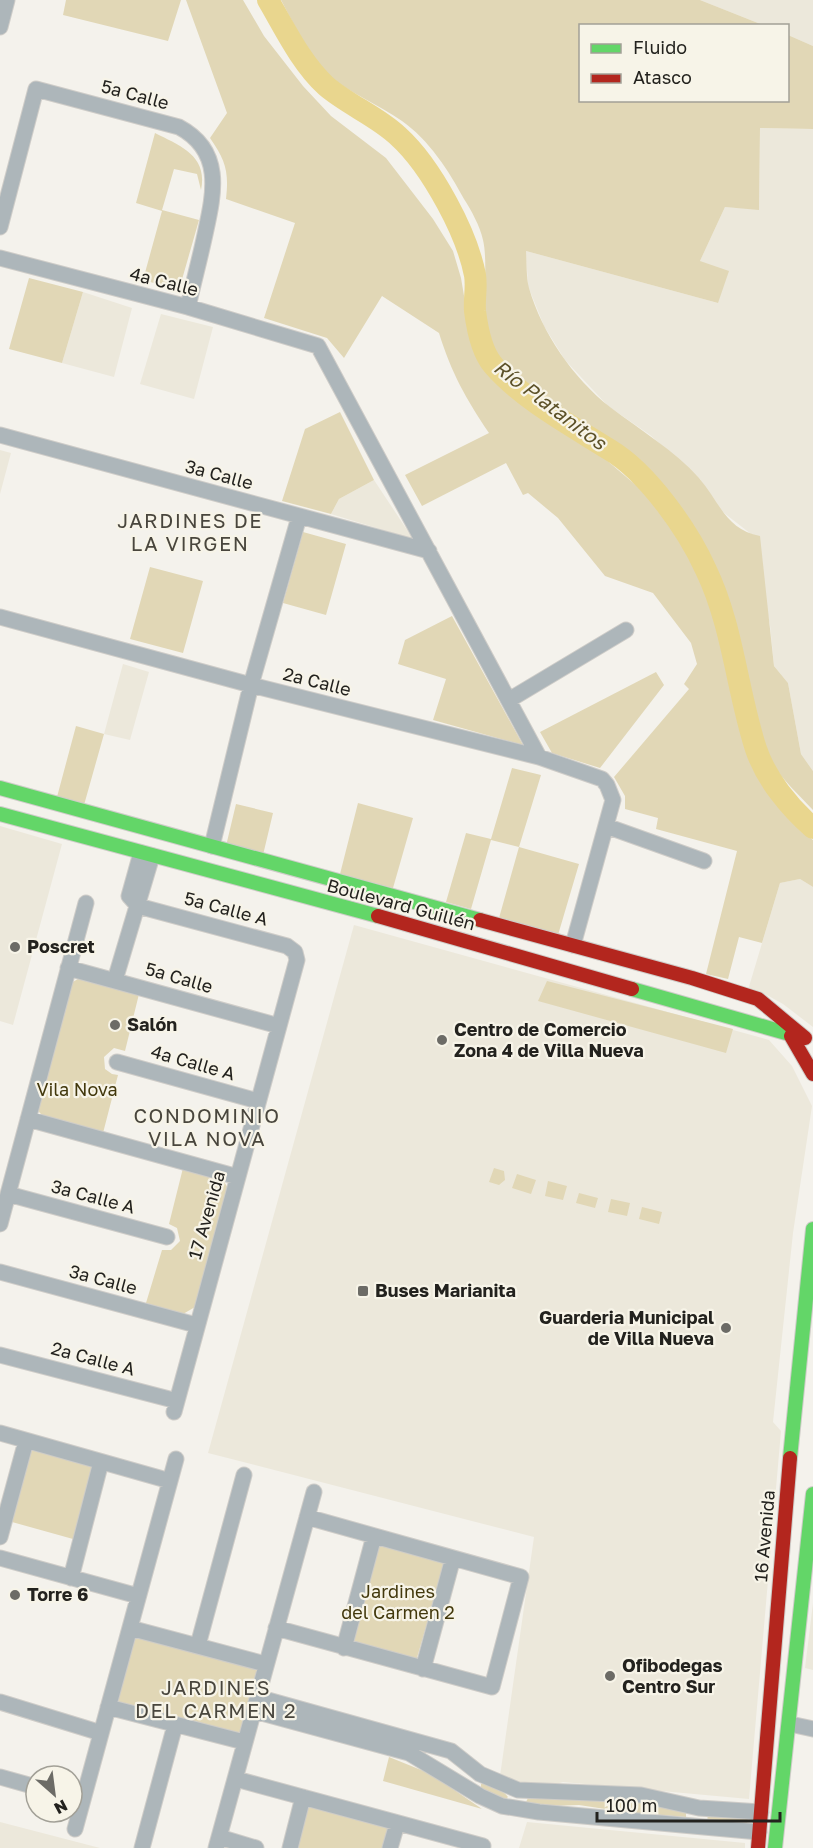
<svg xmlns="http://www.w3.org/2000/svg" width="813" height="1848" font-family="'Golos Text',sans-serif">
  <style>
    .built { fill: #ece8db }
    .green { fill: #e1d7b6 }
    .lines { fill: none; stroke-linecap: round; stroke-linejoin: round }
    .river { stroke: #e9d68e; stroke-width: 22 }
    .street-casing { stroke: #ceccc8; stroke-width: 17 }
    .fast-casing { stroke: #ceccc8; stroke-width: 16 }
    .jam-casing { stroke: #ceccc8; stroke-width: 16 }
    .street { stroke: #adb6ba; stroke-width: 15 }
    .fast { stroke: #63d668; stroke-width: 14 }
    .jam { stroke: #b3261e; stroke-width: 14 }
    .poi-dot { fill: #6c6b66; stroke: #f7f4e8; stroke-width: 2 }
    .labels { text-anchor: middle; stroke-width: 4.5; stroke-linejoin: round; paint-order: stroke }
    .street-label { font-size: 18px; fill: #23221e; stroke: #f7f4e8 }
    .poi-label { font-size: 18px; font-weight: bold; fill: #23221e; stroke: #f7f4e8; text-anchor: start }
    .park-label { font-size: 18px; fill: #42380c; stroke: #f7f4e8 }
    .water-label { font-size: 20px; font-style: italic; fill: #5c5128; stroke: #f7f4e8 }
    .neighbourhood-label { font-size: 20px; letter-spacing: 1.5px; fill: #49463d; stroke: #f7f4e8 }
  </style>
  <rect width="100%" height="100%" fill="#f4f2ec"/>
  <path class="built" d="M700,0H813V46L788,35V26L763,25Z
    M760,128L813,129V781V771L801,754L788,683L774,666L770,625L751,534L719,509L700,479L650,435L608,406L565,360L544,326L528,286L526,251L718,303L700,261L725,207L759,209Z
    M83,292L132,308L114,377L62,363Z
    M161,314L213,327L194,399L140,384Z
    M0,450L11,453L0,494Z
    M374,480L413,539L331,514L339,499Z
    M123,664L149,672L130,740L104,734Z
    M0,826L62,844L13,1025L0,1021Z
    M800,879L813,887V1027L783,1004L765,994L748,990L780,883Z
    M354,925L769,1040L792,1066L812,1106L793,1233L773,1422L781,1431L749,1799L563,1782L552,1785L518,1784L500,1776L534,1537L208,1453Z
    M813,1603V1670L805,1668Z
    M0,1822L100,1848H0Z
    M527,1822L745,1843V1848H519Z"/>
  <path class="green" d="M66,0H181L168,41L63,15Z
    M186,0H243L264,36L303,86L331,116L386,158L433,219L453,251L461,278L471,337L478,357L498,380L527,405L604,458L651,498L681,540L709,595L732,686L744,718L749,755L769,792L790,820L813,840V887L800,879L780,883L762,943L739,937L728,979L706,974L737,851L656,829L658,818L625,809V796L614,777L689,689L684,684L697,664L691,643L653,593L605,576L558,518L528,493L523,495L506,463L422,506L405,475L489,433C466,399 451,372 439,333L382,296L344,358L327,338L264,318L295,223L226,199C229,172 226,161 210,138L227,113Z
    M281,0H700L763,25L580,26V100H788V35L813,46V129L760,128L759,210L725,207L700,261L729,271L718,303L526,251C527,263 526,277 529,288C542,333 573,378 610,407C640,430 674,450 699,478C719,501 726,530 760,536L774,666L788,683L801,754L813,771V810C796,792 774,772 764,749C755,729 757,706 747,686C723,587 695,509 611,444C572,414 523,391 494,351C477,327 490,270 483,240C480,226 471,210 464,199C449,171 429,140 402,121C379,105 352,94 329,76C314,64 291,19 281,0Z
    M155,133C181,146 208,156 201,190L197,174L174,169L162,210L199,220L179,290L143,280L162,211L136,203Z
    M29,278L83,292L62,363L9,349Z
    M340,412L374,480L339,499L331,514L282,501L305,429Z
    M303,532L346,544L326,615L283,603Z
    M150,567L203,581L183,653L130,639Z
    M452,616L523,745L433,720L446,679L398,664L405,640Z
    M656,672L664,685L600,768L552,753L540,732Z
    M76,726L104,734L84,805L57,797Z
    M512,768L541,775L519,847L579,864L558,935L499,918L519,847L491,840L471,909L446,902L466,833L491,839Z
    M358,803L413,818L393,888L340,874Z
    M236,804L273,813L263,855L226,846Z
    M78,979L139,994L125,1051L114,1048L104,1057L105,1069L112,1074L118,1075L103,1133L45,1118L37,1110L71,983Z
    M547,981L733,1029L726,1053L538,1001Z
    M183,1168L223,1180L229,1190L195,1307L183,1314L146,1303L162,1250H171L180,1241L177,1228L169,1224Z
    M494,1168L504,1171L505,1180L499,1185L489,1182Z
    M517,1174L536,1180L531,1194L512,1188Z
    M548,1181L567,1186L563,1200L545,1196Z
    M579,1193L598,1198L595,1208L576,1203Z
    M611,1199L630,1203L627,1216L608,1212Z
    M642,1207L662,1212L659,1224L639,1219Z
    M32,1449L93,1465L73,1539L12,1522Z
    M380,1544L445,1562L416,1661L351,1643Z
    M136,1635L258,1669L239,1736L117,1702Z
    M389,1757L431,1774L482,1809L383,1781Z
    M481,1784C487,1783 506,1792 508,1797L505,1800L481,1790Z
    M533,1797L638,1800L686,1812V1817L625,1812L579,1805L548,1806L526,1802L528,1798Z
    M307,1804L390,1827L384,1848H295Z
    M708,1814L748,1817L747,1823L707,1822Z"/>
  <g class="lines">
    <path class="river" d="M268,0C285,29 301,63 326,86C348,105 377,116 398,136C418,154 434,179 447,203C459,225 470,250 475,275C477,287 474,299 475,311C477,327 482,352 493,365C522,399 572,426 610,450C648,473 688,530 706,570C733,626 737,691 756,749C766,779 790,808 813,828"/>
    <g class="street-casing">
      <path id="street" d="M0,27L7,0
        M0,227L36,89L179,127C226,152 213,197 204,239C199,262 193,284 188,307
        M0,258L188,307L318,346L539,757
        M0,435L429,551
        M0,617L251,685L539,757L602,779L607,785L613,800L573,945
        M509,700L626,630
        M606,826L704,861
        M212,846L251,685L299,517
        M138,906L287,946L295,952L297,960L174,1412
        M138,906L129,896L141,853
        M68,968L279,1026
        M115,980L152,856
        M117,1062L258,1101
        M28,1119L238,1177
        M8,1194L167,1237
        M0,1224L86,903
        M0,1272L196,1325
        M0,1355L177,1401
        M0,1433L170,1481
        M0,1537L26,1441
        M0,1558L138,1596
        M71,1578L101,1462
        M130,1628L265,1664
        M276,1628L492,1687L521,1577L307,1517
        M198,1645L244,1475
        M344,1648L374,1536
        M423,1669L453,1558
        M257,1697L451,1751L480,1774L518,1790L641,1795L699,1808L761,1812
        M0,1702L101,1733
        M108,1707L244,1742
        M254,1711L409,1753L480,1796L502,1806L539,1812L759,1832
        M790,1724L813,1729
        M0,1777L36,1787
        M236,1779L483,1846
        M75,1829L176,1459
        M219,1837L256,1848
        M142,1848L175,1725
        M216,1848L314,1492
        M290,1848L303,1797
        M390,1848L397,1824"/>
    </g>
    <g class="fast-casing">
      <path id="fast" d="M0,788L480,920
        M0,814L378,916
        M632,989L800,1037
        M790,1458L813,1229
        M775,1848L813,1494"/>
    </g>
    <g class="jam-casing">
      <path id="jam" d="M378,916L632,989
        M480,920L692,978L758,999L805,1038
        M791,1036L813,1074
        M758,1848L790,1458"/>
    </g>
    <use href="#street" class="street"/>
    <use href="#fast" class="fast"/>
    <use href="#jam" class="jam"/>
  </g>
  <g class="poi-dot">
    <circle cx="15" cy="947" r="6"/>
    <circle cx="115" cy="1025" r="6"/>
    <circle cx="442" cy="1040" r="6"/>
    <rect x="357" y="1285" width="12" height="12" rx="3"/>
    <circle cx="726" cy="1328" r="6"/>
    <circle cx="15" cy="1595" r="6"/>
    <circle cx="610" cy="1676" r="6"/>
  </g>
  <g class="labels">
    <g class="street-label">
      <text transform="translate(135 95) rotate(15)" y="6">5a Calle</text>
      <text transform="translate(164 282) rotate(14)" y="6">4a Calle</text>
      <text transform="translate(219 475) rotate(15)" y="6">3a Calle</text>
      <text transform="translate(317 682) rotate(14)" y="6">2a Calle</text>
      <text transform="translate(401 905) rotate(15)" y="6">Boulevard Guillén</text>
      <text transform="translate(226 909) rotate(15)" y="6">5a Calle A</text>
      <text transform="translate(179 978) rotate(16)" y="6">5a Calle</text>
      <text transform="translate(193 1063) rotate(16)" y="6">4a Calle A</text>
      <text transform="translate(93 1197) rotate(15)" y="6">3a Calle A</text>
      <text transform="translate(207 1215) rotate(-74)" y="6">17 Avenida</text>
      <text transform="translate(103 1280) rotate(15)" y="6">3a Calle</text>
      <text transform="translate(93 1359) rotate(15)" y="6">2a Calle A</text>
      <text transform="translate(765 1536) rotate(-85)" y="6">16 Avenida</text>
    </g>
    <g class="poi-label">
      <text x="27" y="953">Poscret</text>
      <text x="127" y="1031">Salón</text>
      <text x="454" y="1036">Centro de Comercio<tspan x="454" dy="21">Zona 4 de Villa Nueva</tspan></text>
      <text x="375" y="1297">Buses Marianita</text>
      <text x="714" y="1324" text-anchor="end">Guarderia Municipal<tspan x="714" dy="21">de Villa Nueva</tspan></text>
      <text x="27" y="1601">Torre 6</text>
      <text x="622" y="1672">Ofibodegas<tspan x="622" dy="21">Centro Sur</tspan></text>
    </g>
    <g class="park-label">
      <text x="77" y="1096">Vila Nova</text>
      <text x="398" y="1598">Jardines<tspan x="398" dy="21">del Carmen 2</tspan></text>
    </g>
    <g class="water-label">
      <text transform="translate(550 405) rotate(37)" y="7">Río Platanitos</text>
    </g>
    <g class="neighbourhood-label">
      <text x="190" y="528">JARDINES DE<tspan x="190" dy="23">LA VIRGEN</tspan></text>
      <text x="207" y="1123">CONDOMINIO<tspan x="207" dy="23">VILA NOVA</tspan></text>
      <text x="216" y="1695">JARDINES<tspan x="216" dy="23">DEL CARMEN 2</tspan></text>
    </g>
  </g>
  <rect x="579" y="24" width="210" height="78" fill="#f7f4e8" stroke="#a2a097" stroke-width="1.5"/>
  <rect x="591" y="44" width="30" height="9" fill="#63d668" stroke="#a2a097" stroke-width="1.5"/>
  <text x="633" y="54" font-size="18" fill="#23221e">Fluido</text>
  <rect x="591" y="74" width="30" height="9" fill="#b3261e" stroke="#a2a097" stroke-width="1.5"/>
  <text x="633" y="84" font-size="18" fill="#23221e">Atasco</text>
  <g transform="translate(54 1794) rotate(152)"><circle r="28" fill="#f7f4e8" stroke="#a2a097" stroke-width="1.5"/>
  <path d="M0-4.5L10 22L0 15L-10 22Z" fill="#6c6b66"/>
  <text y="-9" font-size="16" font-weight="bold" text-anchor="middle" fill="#23221e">N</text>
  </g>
  <path d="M597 1812v9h183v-9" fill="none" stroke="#23221e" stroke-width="3"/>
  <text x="606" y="1812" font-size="18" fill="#23221e" stroke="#f7f4e8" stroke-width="4.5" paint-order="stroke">100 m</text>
</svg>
